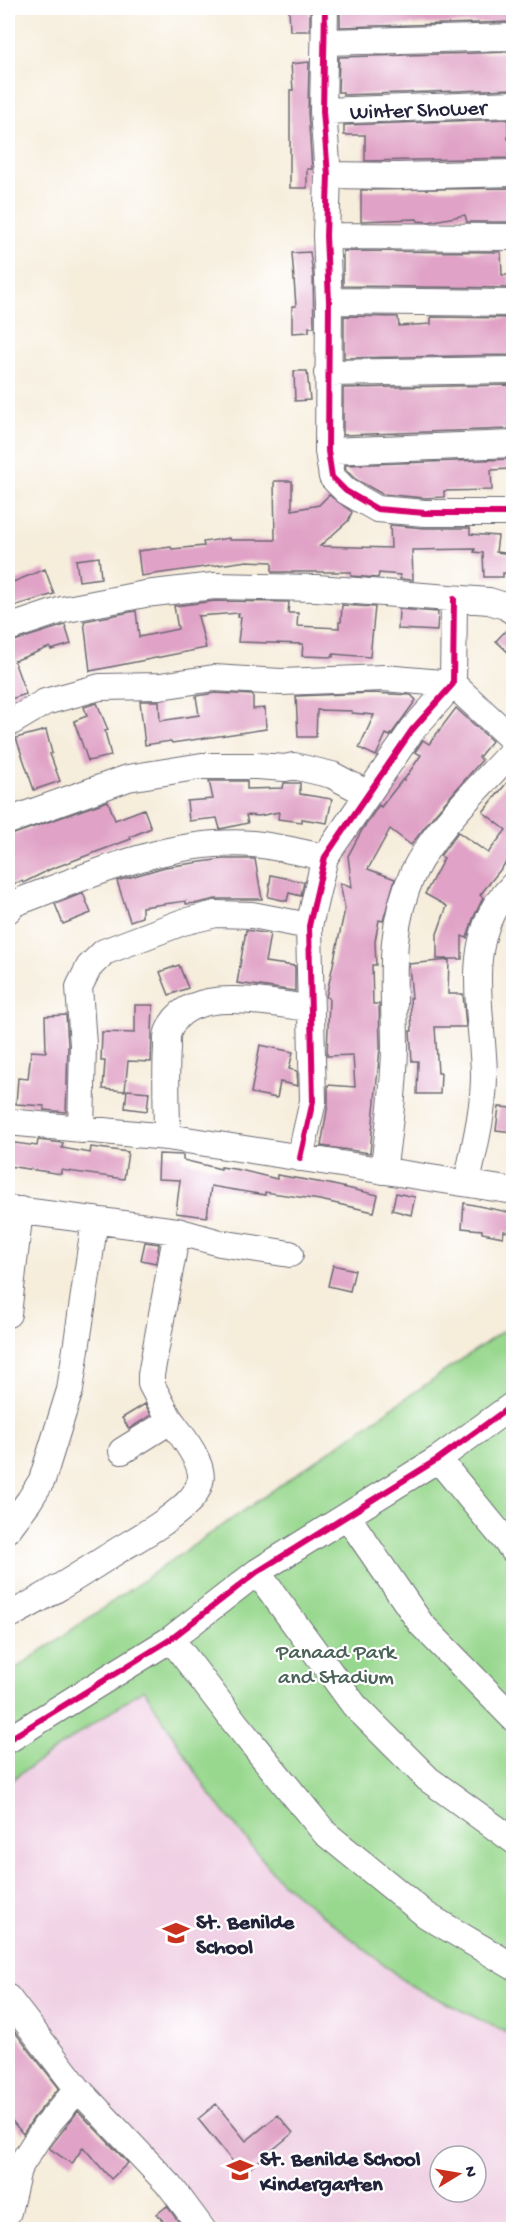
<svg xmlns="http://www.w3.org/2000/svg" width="521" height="2237" font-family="'Gochi Hand',sans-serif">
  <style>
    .built { fill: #f0d0e4; fill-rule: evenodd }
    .green { fill: #98d88e; stroke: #5d7d64; stroke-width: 1.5 }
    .building { fill: #e0a2c6 }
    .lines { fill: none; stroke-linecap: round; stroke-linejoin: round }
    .minor-casing { stroke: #6c6973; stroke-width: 28 }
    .minor { stroke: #fff; stroke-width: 26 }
    .cycleway-casing { stroke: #fff; stroke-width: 10 }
    .cycleway { stroke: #d6006c; stroke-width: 6 }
    .labels { text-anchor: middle; stroke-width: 4.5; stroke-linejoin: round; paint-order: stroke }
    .street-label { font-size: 22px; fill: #22223b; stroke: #fff }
    .park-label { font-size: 22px; fill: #4b6258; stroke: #fff }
    .poi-label { font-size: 22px; font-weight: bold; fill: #22223b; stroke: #fff; text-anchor: start }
  </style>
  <rect width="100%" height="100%" fill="#fff"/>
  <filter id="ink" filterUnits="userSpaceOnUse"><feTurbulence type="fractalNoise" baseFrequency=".0167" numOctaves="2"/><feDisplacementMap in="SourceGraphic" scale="12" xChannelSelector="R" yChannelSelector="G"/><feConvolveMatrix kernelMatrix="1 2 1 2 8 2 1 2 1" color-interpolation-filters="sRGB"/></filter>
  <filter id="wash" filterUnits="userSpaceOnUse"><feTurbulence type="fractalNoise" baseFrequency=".008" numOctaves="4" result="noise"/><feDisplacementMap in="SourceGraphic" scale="24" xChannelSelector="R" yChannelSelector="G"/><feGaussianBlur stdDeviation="1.35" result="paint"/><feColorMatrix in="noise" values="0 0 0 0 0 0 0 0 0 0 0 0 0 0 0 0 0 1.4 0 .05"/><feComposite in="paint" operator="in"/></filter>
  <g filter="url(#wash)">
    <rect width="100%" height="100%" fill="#f6eddb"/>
    <path class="built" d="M144,1689L209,1793L408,1984L513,2036V2229H220L8,1992V1782ZM440,2156H476V2192H440Z"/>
    <path class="green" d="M513,1324V2036L408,1984L280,1881L209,1793L144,1689L8,1782V1674Z"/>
    <g id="blocks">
      <path class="building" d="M289,8H310V31H290Z
        M340,8H513V22L340,27Z
        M513,52V89L343,95V92H338L339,57Z
        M309,62L308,112L312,169H307V188H290V90H293L291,64Z
        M508,119V139H513V158L365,161V135H344V125Z
        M513,188V222H467L465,215L429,222L418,221L417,219L361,221V190Z
        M343,251L501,252L502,275H510V288L343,286Z
        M310,252L313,274L314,327H309V332L292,333V306H296L292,253Z
        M344,316L398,317L399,326L431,324V317L513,318L511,355L344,358Z
        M294,371H307L310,400L295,401Z
        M510,385L509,429L343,435V388Z
        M511,459V469L491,470L492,490L444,491V497L425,498L382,494L355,479L346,470L345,465Z
        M274,481H292V510L319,505L329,495L352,512L348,521L320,546L391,548L390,525L425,528H470V534L498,536L496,552L513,554V574L503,573V577H484L483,553L474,552L475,549L412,550L413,580L400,579V575L379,573L378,578L351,576V572H272V562L247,561L141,576L138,551L171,547L172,549L204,546L203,542L229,538V540H275Z
        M99,557L101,578L79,581L76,560Z
        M45,569L54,594L8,608V584Z
        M215,601L289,602L288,613H298L297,626L339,628V622H341L342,605L375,607L370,657L333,654V657L302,656L303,644L238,642L241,617H238L239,613L198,616L206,648L90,671L84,621L136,611L139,637L178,629L174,606Z
        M399,609L438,612L437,631L398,629Z
        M65,625L71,644L51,650L50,647L14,661L26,694L8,700V643Z
        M510,626L513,627V657L496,641Z
        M215,693L253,695V709L265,708L266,729L172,743L171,741L145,745L140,701H159L160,721L199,715L196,696Z
        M372,693L411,695L416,700L390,736L386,734L376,756L359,748L374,715L352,713V711L317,710L316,737H298L296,696Z
        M97,703L108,730L105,731L111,756L88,761L74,721L87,716L84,707Z
        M456,708L492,741L479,757L482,760L434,815L411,845L390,829L368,869L395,879L383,921L379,920L375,941L376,965H372L373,1004H379L380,1048L370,1153L321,1146L328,1104V1085L355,1087L353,1055L327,1056L329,998L326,997L345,909L340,883L352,888L348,856L362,830L379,805L381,807L403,779L404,780L421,755L415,752L423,740L429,744Z
        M46,730L52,753L50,754L60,781L34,790L16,738Z
        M513,775V854L480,895L483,898L473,919L467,938L462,936V959H437V934L447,906L425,894L444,858L440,856L458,832L488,853L506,830L483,812Z
        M209,781H247V789L283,788L284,783H300V794L332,799L327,823L302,819V822L278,819L279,812L259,816L246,815L248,823L220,829L217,818L189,821L187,801L213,799Z
        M108,801L115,820L144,809L151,828L130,837L131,839L51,869L23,883L22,881L8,886V836Z
        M223,859H255L262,899H216L198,903L186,904V901L142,907V917L130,921L117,881L165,867Z
        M271,875L304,882L301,896L289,893L287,901L268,897Z
        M83,893L91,913L63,924L55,904Z
        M246,930L270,934L265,962L295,966V991L237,983Z
        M449,960L448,994H463L466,1027H435L438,1073H441L440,1094H417L418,1061H412L410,1031H412L410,998H412L409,964Z
        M179,965L188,988L169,995L160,972Z
        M135,1005H153L151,1062L128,1061L125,1091L103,1089L105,1061H101L102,1032L135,1033Z
        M66,1015L68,1045L66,1112L44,1110V1106L16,1104L18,1078L28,1079L31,1051L46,1052L45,1016Z
        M260,1045L293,1052L289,1069L297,1071L298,1086L280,1082L277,1098L251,1093Z
        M127,1090L149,1092L147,1111L125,1108Z
        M499,1107L513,1108V1132L496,1130Z
        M38,1140L63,1143L62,1148L90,1153L91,1147L128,1152L124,1179L61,1170V1174L8,1166V1142L37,1146Z
        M159,1154L183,1155V1160L221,1169V1167L240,1170L277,1179V1175L329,1184L378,1195L374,1212L320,1200L265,1192V1195L211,1186L207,1217L176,1213L180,1180L158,1179Z
        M396,1193L415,1197L411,1215L392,1210Z
        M464,1203L513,1213V1233L504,1231L503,1237L482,1233V1230L462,1228Z
        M145,1242L159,1244L156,1263L141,1260Z
        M333,1265L355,1270L350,1291L328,1286Z
        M145,1404L151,1415L129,1429L122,1418Z
        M14,2031L59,2088L34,2117L23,2134L8,2116V2036Z
        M216,2104L246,2141L278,2115L293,2133L243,2174L198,2119Z
        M78,2111L128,2163L111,2179L83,2147L72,2164L49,2148Z
        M167,2206L184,2229H170L157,2214Z"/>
    </g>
  </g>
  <g filter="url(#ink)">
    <use href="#blocks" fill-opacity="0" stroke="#6c6973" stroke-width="1.5"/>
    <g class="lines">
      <g class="minor-casing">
        <path id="minor" d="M325,8L323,111L328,175L326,236L329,301L328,451L332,477L346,491L377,509L425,513H514
          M325,42L514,37
          M323,111L514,104
          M328,175L398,176L514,173
          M326,236L514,237
          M329,301L514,303
          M327,373L514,370
          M328,451L514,444
          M8,628L62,610L145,594L214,586L317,588L489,601L505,606L514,612
          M8,724L45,702L100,687L160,686L214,678L281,682L384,678L453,684L514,741
          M8,821L128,778L202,766H257L285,768L294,766L332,775L368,794
          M8,910L15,903C90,875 171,838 253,844C277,846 301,853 325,857
          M8,1122L167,1137L514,1191
          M81,1130L83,1045L79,987L89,967L104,952L183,922L216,914L252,915L309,926
          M167,1137C167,1107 165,1078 167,1048C167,1043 166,1035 169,1030C188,983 271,1004 310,1008
          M300,1158L313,1101L309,926L325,857L412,730L453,684L454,599
          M383,1171C389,1130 394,1090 395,1048C395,987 386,931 413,873C434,829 481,786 514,749
          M467,1183C474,1148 484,1111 484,1075C483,1019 465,957 496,905C501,898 508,891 514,884
          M8,1209L177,1231L220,1243L290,1254
          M8,1314L20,1210
          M122,1451L167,1423L169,1418L151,1384V1375L177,1231
          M438,1459L514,1551
          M347,1516L421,1624L514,1719
          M8,1529L29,1501L42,1480L70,1390L95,1220
          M257,1572L354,1705L428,1779L514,1841
          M8,1616C46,1597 81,1574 117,1551C140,1537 166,1523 185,1505C192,1499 198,1490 200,1482C206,1464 179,1432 169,1418
          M171,1639L236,1724L325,1833L426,1915L514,1967
          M8,1740L171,1639L257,1572L438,1459L514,1404
          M8,1998L78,2089L171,2187L203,2230
          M8,2212L18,2169L45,2127L78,2089"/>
      </g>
      <use href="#minor" class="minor"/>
      <g class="cycleway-casing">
        <path id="cycleway" d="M325,8L323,111L328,175L326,236L329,301L328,451L332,477L346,491L377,509L425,513H514
          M300,1158L313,1101L309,926L325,857L412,730L453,684L454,599
          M8,1740L171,1639L257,1572L438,1459L514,1404"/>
      </g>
      <use href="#cycleway" class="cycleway"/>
    </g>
  </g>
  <defs>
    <g id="school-bare" transform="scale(2.07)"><path d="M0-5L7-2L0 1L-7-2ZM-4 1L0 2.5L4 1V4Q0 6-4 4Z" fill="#c8321e" stroke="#fff" stroke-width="2.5" paint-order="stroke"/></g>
  </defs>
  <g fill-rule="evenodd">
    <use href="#school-bare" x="176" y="1933"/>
    <use href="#school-bare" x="240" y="2170"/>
  </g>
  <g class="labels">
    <g class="street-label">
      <text transform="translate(418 108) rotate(-2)" y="8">Winter Shower</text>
    </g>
    <g class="park-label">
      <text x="336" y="1658">Panaad Park<tspan x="336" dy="25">and Stadium</tspan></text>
    </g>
    <g class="poi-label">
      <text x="196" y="1928">St. Benilde<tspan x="196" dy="25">School</tspan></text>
      <text x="260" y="2165">St. Benilde School<tspan x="260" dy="25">Kindergarten</tspan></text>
    </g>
  </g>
  <rect width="521" height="2237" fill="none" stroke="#fff" stroke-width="30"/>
  <g transform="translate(458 2174) rotate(79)"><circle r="28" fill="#ffffff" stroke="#a7a7b1" stroke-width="1.5"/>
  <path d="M0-4.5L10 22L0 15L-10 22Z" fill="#c8321e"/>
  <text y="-9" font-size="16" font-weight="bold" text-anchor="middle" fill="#22223b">N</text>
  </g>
</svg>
